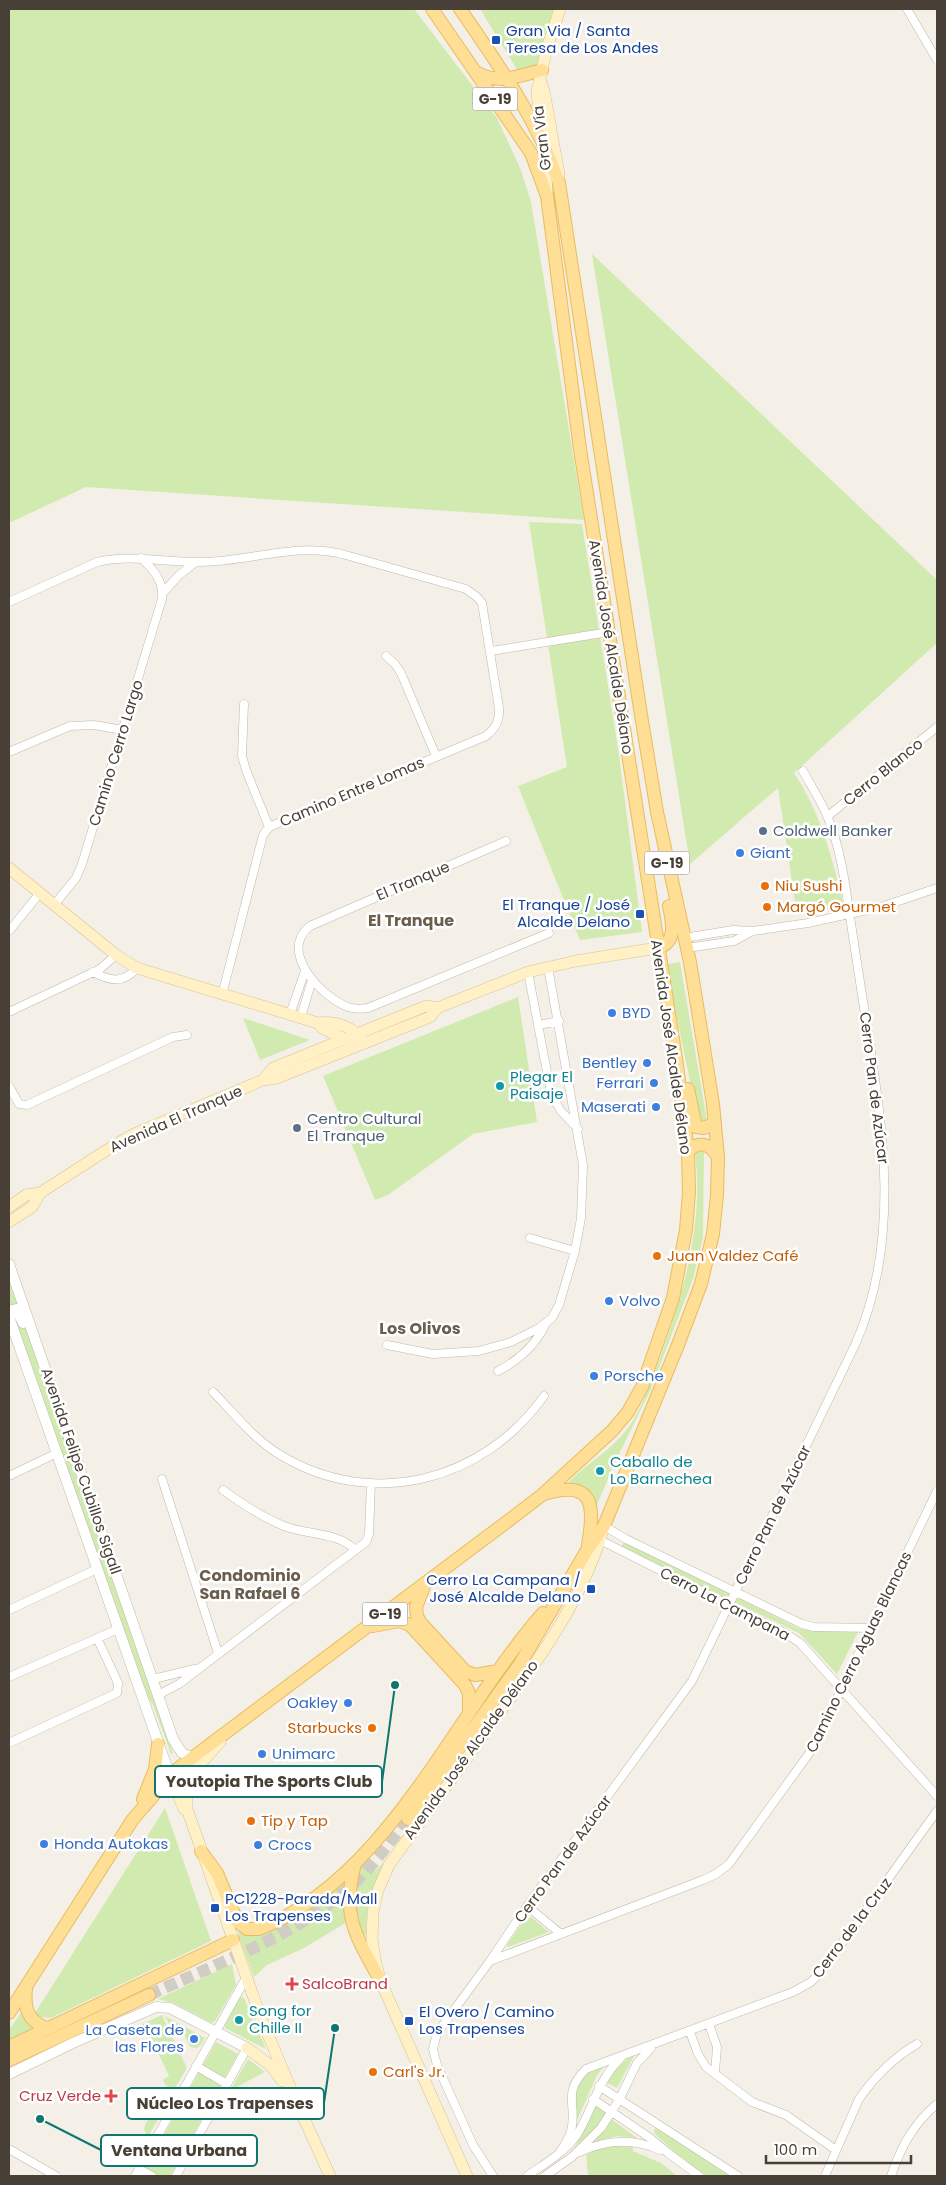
<svg xmlns="http://www.w3.org/2000/svg" width="946" height="2185" font-family="Poppins,sans-serif">
  <style>
    .green { fill: #d1eaaf }
    .lines { fill: none; stroke-linecap: round; stroke-linejoin: round }
    .primary-tunnel { stroke: #d2cdc4; stroke-width: 12; stroke-dasharray: 12 6; stroke-linecap: butt }
    .minor-casing { stroke: #c0b8a9; stroke-width: 9 }
    .tertiary-casing { stroke: #c0b8a9; stroke-width: 11 }
    .secondary-casing { stroke: #d6c396; stroke-width: 12 }
    .primary-casing { stroke: #e8bc61; stroke-width: 14 }
    .minor { stroke: #fff; stroke-width: 8 }
    .tertiary { stroke: #fff; stroke-width: 10 }
    .secondary { stroke: #fff0c6; stroke-width: 11 }
    .primary { stroke: #ffde95; stroke-width: 12 }
    .transit-dot { fill: #1a4fb4; stroke: #fff; stroke-width: 2 }
    .service-dot { fill: #5c6f8a; stroke: #fff; stroke-width: 2 }
    .shop-dot { fill: #3f7fe0; stroke: #fff; stroke-width: 2 }
    .food-dot { fill: #e8710a; stroke: #fff; stroke-width: 2 }
    .culture-dot { fill: #0f9aa8; stroke: #fff; stroke-width: 2 }
    .health-dot { fill: #e0444e; stroke: #fff; stroke-width: 2 }
    .labels { text-anchor: middle; stroke-width: 5; stroke-linejoin: round; paint-order: stroke }
    .shield { fill: #fff; stroke: #7f7972; stroke-width: 1 }
    .shield-label { font-size: 14px; font-weight: bold; fill: #484036 }
    .transit-label { font-size: 15px; fill: #164399; stroke: #fff; text-anchor: start }
    .street-label { font-size: 15px; fill: #484036; stroke: #fff }
    .service-label { font-size: 15px; fill: #4e5e75; stroke: #fff; text-anchor: start }
    .shop-label { font-size: 15px; fill: #366cbe; stroke: #fff; text-anchor: start }
    .food-label { font-size: 15px; fill: #c56008; stroke: #fff; text-anchor: start }
    .culture-label { font-size: 15px; fill: #0d838f; stroke: #fff; text-anchor: start }
    .health-label { font-size: 15px; fill: #be3a42; stroke: #fff; text-anchor: start }
    .neighbourhood-label { font-size: 16px; font-weight: bold; fill: #6b5e4d; stroke: #fff }
    .leader { fill: none; stroke: #0f766e; stroke-width: 2 }
    .callout-dot { fill: #0f766e; stroke: #fff; stroke-width: 2 }
    .callout { fill: #fff; stroke: #0f766e; stroke-width: 2 }
    .callout-label { font-size: 16px; text-anchor: middle; font-weight: bold; fill: #484036 }
  </style>
  <rect width="100%" height="100%" fill="#f4f0e7"/>
  <path class="green" d="M9,9H414L497,118L521,170L531,202L584,520L86,487L9,523Z
    M480,9H556L542,67L518,71Z
    M592,254L937,580V643L794,773C821,813 833,860 844,907L797,915L778,788L690,864Z
    M529,522L582,524L618,748L642,932L580,940L518,786L567,767Z
    M680,962L707,1121L698,1122C688,1069 676,1017 667,964Z
    M518,997L537,1122L473,1134L388,1195L375,1200L323,1076Z
    M243,1018L310,1040L260,1060Z
    M697,1149L704,1151L703,1237L693,1279L650,1391L616,1460L596,1507L566,1485C585,1464 613,1450 630,1425C644,1404 652,1380 661,1356C684,1291 704,1222 695,1152Z
    M9,1280L173,1753L171,1754L153,1705L145,1693L9,1301Z
    M624,1542L800,1629L858,1632L837,1674L799,1633L621,1548Z
    M165,1808L211,1941L51,2018L39,2017L35,2013Z
    M386,1860L387,1861C372,1883 366,1907 366,1934L363,1937L354,1917L358,1871L365,1861L375,1871Z
    M346,1878L342,1899L347,1922L304,1948L267,1965L254,1977L238,1935L239,1931L246,1933Z
    M531,1917L549,1932L508,1947L507,1945L524,1920Z
    M232,1964L236,1985L215,2021L212,2023L174,2003L158,1999Z
    M240,1997L244,1998L266,2049L225,2028V2025Z
    M21,2013L36,2028L9,2043V2030Z
    M162,2015L186,2066V2070L175,2088L166,2086L163,2080L169,2076L149,2033L142,2035V2024Z
    M165,2016L205,2038L200,2046L197,2048L190,2047L180,2026L172,2030Z
    M216,2042L238,2054L170,2176H141Z
    M635,2054L617,2088L606,2082L613,2068Z
    M248,2059L265,2072L235,2088L229,2097L227,2096Z
    M607,2063L597,2075L575,2125L574,2104L577,2081L591,2069Z
    M170,2097L147,2139L144,2128C150,2116 156,2099 170,2097Z
    M597,2106L605,2113L606,2116L592,2132L568,2153L576,2145L594,2107Z
    M611,2119L637,2138L618,2136L591,2142Z
    M655,2128L680,2142L729,2176H706L682,2159L654,2133Z
    M615,2146L633,2147V2151L661,2163L677,2176H588L586,2154L593,2150Z"/>
  <g class="lines">
    <path class="primary-tunnel" d="M149,1995C211,1966 289,1938 342,1894C368,1873 387,1845 408,1819"/>
    <g class="minor-casing">
      <path id="minor" d="M907,9L937,60
        M163,593L179,575L196,562
        M9,602L97,562C130,554 163,562 197,562C246,563 293,542 342,554L466,589L477,597L482,603L499,708C500,720 496,728 486,736L269,827L263,835L222,995
        M491,651L609,632
        M386,656L395,664L401,673L436,756
        M244,704L242,756L246,770L269,827
        M9,752L70,726L94,725L123,730
        M828,816L937,727
        M506,841L310,926C278,951 321,997 348,1007C354,1009 361,1009 368,1008L549,933
        M54,905L76,878L82,864L162,599C164,581 153,569 141,558
        M9,931L40,893
        M684,938L733,930L753,931L808,923L881,907L937,888
        M687,948L734,941L751,932
        M93,972C110,981 123,984 137,968
        M528,972L551,1093L560,1110L578,1129
        M9,1012L100,969L116,955
        M290,1014L305,971
        M301,1017L312,980
        M539,1025L559,1021
        M9,1086L19,1104L27,1105L173,1037L187,1035
        M530,1238L575,1251
        M387,1345L433,1354L479,1351L511,1342L539,1328L552,1318L559,1305L575,1251L581,1218L583,1165L548,967
        M498,1371C519,1360 535,1346 545,1325
        M213,1392C235,1414 254,1440 282,1456C373,1510 484,1481 544,1396
        M9,1476L57,1453
        M162,1479L218,1653
        M223,1490C242,1504 262,1517 284,1526C306,1535 338,1532 354,1549
        M604,1526L626,1539L802,1624L814,1627L871,1628
        M600,1540L785,1633L800,1643L937,1796
        M9,1610L97,1569
        M9,1677L118,1629
        M153,1679L195,1669
        M158,1695L179,1684L366,1542L369,1534L371,1483
        M9,1743L117,1693L118,1683L97,1638
        M527,1906L561,1934
        M490,1961L703,1880L716,1874L729,1864L813,1748L937,1491
        M709,2024L717,2047L715,2072
        M690,2032L698,2054L706,2067L752,2102L786,2115L836,2150
        M196,2066L227,2084
        M599,2086L738,2176
        M593,2099L650,2138L668,2153L699,2176
        M9,2149L56,2176
        M560,2152C564,2145 569,2139 571,2131C578,2105 561,2094 586,2069L793,1992L811,1982L822,1971L937,1811
        M580,2152C607,2139 633,2138 660,2150
        M139,2169L152,2176
        M135,2176L246,1978
        M176,2176L247,2048
        M493,2176L473,2145L437,2065L433,2049L437,2033L490,1961L527,1906L692,1681L855,1345C905,1233 880,1111 862,995C858,969 854,943 850,917C845,883 841,850 828,818C822,802 811,786 803,771
        M527,2176C544,2164 566,2152 578,2133C593,2108 598,2080 620,2059
        M545,2176L572,2157L601,2128L619,2100L637,2063L651,2048
        M825,2176L859,2099C875,2076 893,2058 917,2044
        M891,2176C901,2147 913,2124 937,2104"/>
    </g>
    <g class="tertiary-casing">
      <path id="tertiary" d="M9,1264L173,1739L182,1753L191,1757
        M9,1311L16,1309L23,1323
        M9,1317L170,1776
        M9,2074L75,2042L156,2007L170,2008L247,2048"/>
    </g>
    <g class="secondary-casing">
      <path id="secondary" d="M541,82L544,91L559,174
        M541,137L537,91L547,48L560,9
        M544,153L547,192
        M9,868L116,955L137,968L318,1023C336,1021 356,1027 364,1043
        M318,1023L322,1028L349,1041
        M263,1080L273,1068L426,1006L437,1008
        M9,1207L26,1195L40,1193L113,1146L134,1134L263,1080L277,1078L430,1017L437,1008L528,972L576,961L657,948
        M9,1222L32,1207L40,1193
        M220,1742C200,1766 183,1774 187,1809L261,2018L293,2094L330,2176
        M170,1776L184,1809
        M247,2048L270,2065L282,2081
        M467,2176L381,1982L376,1964L372,1940L373,1912L378,1890L389,1865C423,1818 458,1771 492,1723C535,1665 581,1603 602,1533"/>
    </g>
    <g class="primary-casing">
      <path id="primary" d="M478,73C498,85 521,75 542,70
        M657,948C678,943 672,921 669,906
        M688,1089L696,1127L704,1128L715,1123
        M688,1151C700,1140 710,1144 718,1157
        M544,1494C594,1479 595,1505 588,1545
        M425,1584L416,1607L417,1616L420,1622L465,1671L475,1675L498,1671
        M373,1626L399,1621L410,1625L465,1685L469,1693V1712
        M143,1799L155,1769L158,1744
        M408,1819L520,1664L587,1550L604,1526L678,1345L701,1284L713,1234L717,1195L718,1157L713,1104L701,1030L690,962L657,812L641,715L559,183C537,119 498,64 460,9
        M201,1851L217,1873L237,1921L247,1929H259C389,1878 454,1714 543,1613
        M355,1863C341,1918 356,1935 381,1982
        M26,1988C24,2008 27,2020 46,2028
        M9,2013L133,1819L176,1770L508,1521L542,1495L612,1431L628,1412L642,1387L673,1298L686,1230L689,1192L688,1151L676,1058L580,449L547,196L531,153L432,9
        M9,2047L233,1940
        M9,2060L149,1995"/>
    </g>
    <use href="#minor" class="minor"/>
    <use href="#tertiary" class="tertiary"/>
    <use href="#secondary" class="secondary"/>
    <use href="#primary" class="primary"/>
  </g>
  <g class="transit-dot">
    <rect x="491" y="35" width="10" height="10" rx="2.5"/>
    <rect x="635" y="909" width="10" height="10" rx="2.5"/>
    <rect x="586" y="1584" width="10" height="10" rx="2.5"/>
    <rect x="210" y="1903" width="10" height="10" rx="2.5"/>
    <rect x="404" y="2016" width="10" height="10" rx="2.5"/>
  </g>
  <g class="service-dot">
    <circle cx="763" cy="831" r="5"/>
    <circle cx="297" cy="1128" r="5"/>
  </g>
  <g class="shop-dot">
    <circle cx="740" cy="853" r="5"/>
    <circle cx="612" cy="1013" r="5"/>
    <circle cx="647" cy="1063" r="5"/>
    <circle cx="654" cy="1083" r="5"/>
    <circle cx="656" cy="1107" r="5"/>
    <circle cx="609" cy="1301" r="5"/>
    <circle cx="594" cy="1376" r="5"/>
    <circle cx="348" cy="1703" r="5"/>
    <circle cx="262" cy="1754" r="5"/>
    <circle cx="44" cy="1844" r="5"/>
    <circle cx="258" cy="1845" r="5"/>
    <circle cx="194" cy="2039" r="5"/>
  </g>
  <g class="food-dot">
    <circle cx="765" cy="886" r="5"/>
    <circle cx="767" cy="907" r="5"/>
    <circle cx="657" cy="1256" r="5"/>
    <circle cx="372" cy="1728" r="5"/>
    <circle cx="251" cy="1821" r="5"/>
    <circle cx="373" cy="2072" r="5"/>
  </g>
  <g class="culture-dot">
    <circle cx="500" cy="1086" r="5"/>
    <circle cx="600" cy="1471" r="5"/>
    <circle cx="239" cy="2020" r="5"/>
  </g>
  <g class="health-dot">
    <path d="M289.5 1976.5h5v5h5v5h-5v5h-5v-5h-5v-5h5z"/>
    <path d="M108.5 2088.5h5v5h5v5h-5v5h-5v-5h-5v-5h5z"/>
  </g>
  <g class="labels">
    <g class="shield">
      <rect x="472.5" y="87.5" width="45" height="23" rx="4"/>
      <rect x="644.5" y="851.5" width="45" height="23" rx="4"/>
      <rect x="362.5" y="1602.5" width="45" height="23" rx="4"/>
    </g>
    <g class="shield-label">
      <text x="495" y="104">G-19</text>
      <text x="667" y="868">G-19</text>
      <text x="385" y="1619">G-19</text>
    </g>
    <g class="transit-label">
      <text x="506" y="36">Gran Via / Santa<tspan x="506" dy="17">Teresa de Los Andes</tspan></text>
      <text x="630" y="910" text-anchor="end">El Tranque / José<tspan x="630" dy="17">Alcalde Delano</tspan></text>
      <text x="581" y="1585" text-anchor="end">Cerro La Campana /<tspan x="581" dy="17">José Alcalde Delano</tspan></text>
      <text x="225" y="1904">PC1228-Parada/Mall<tspan x="225" dy="17">Los Trapenses</tspan></text>
      <text x="419" y="2017">El Overo / Camino<tspan x="419" dy="17">Los Trapenses</tspan></text>
    </g>
    <g class="street-label">
      <text transform="translate(542 138) rotate(-97)" y="5">Gran Vía</text>
      <text transform="translate(611 647) rotate(81)" y="5">Avenida José Alcalde Délano</text>
      <text transform="translate(116 753) rotate(-73)" y="5">Camino Cerro Largo</text>
      <text transform="translate(883 772) rotate(-39)" y="5">Cerro Blanco</text>
      <text transform="translate(352 792) rotate(-23)" y="5">Camino Entre Lomas</text>
      <text transform="translate(413 881) rotate(-23)" y="5">El Tranque</text>
      <text transform="translate(671 1047) rotate(82)" y="5">Avenida José Alcalde Délano</text>
      <text transform="translate(874 1088) rotate(83)" y="5">Cerro Pan de Azúcar</text>
      <text transform="translate(176 1119) rotate(-24)" y="5">Avenida El Tranque</text>
      <text transform="translate(81 1471) rotate(71)" y="5">Avenida Felipe Cubillos Sigall</text>
      <text transform="translate(773 1515) rotate(-64)" y="5">Cerro Pan de Azúcar</text>
      <text transform="translate(725 1604) rotate(27)" y="5">Cerro La Campana</text>
      <text transform="translate(859 1652) rotate(-64)" y="5">Camino Cerro Aguas Blancas</text>
      <text transform="translate(471 1750) rotate(-54)" y="5">Avenida José Alcalde Délano</text>
      <text transform="translate(563 1859) rotate(-54)" y="5">Cerro Pan de Azúcar</text>
      <text transform="translate(852 1928) rotate(-53)" y="5">Cerro de la Cruz</text>
    </g>
    <g class="service-label">
      <text x="773" y="836">Coldwell Banker</text>
      <text x="307" y="1124">Centro Cultural<tspan x="307" dy="17">El Tranque</tspan></text>
    </g>
    <g class="shop-label">
      <text x="750" y="858">Giant</text>
      <text x="622" y="1018">BYD</text>
      <text x="637" y="1068" text-anchor="end">Bentley</text>
      <text x="644" y="1088" text-anchor="end">Ferrari</text>
      <text x="646" y="1112" text-anchor="end">Maserati</text>
      <text x="619" y="1306">Volvo</text>
      <text x="604" y="1381">Porsche</text>
      <text x="338" y="1708" text-anchor="end">Oakley</text>
      <text x="272" y="1759">Unimarc</text>
      <text x="54" y="1849">Honda Autokas</text>
      <text x="268" y="1850">Crocs</text>
      <text x="184" y="2035" text-anchor="end">La Caseta de<tspan x="184" dy="17">las Flores</tspan></text>
    </g>
    <g class="food-label">
      <text x="775" y="891">Niu Sushi</text>
      <text x="777" y="912">Margó Gourmet</text>
      <text x="667" y="1261">Juan Valdez Café</text>
      <text x="362" y="1733" text-anchor="end">Starbucks</text>
      <text x="261" y="1826">Tip y Tap</text>
      <text x="383" y="2077">Carl's Jr.</text>
    </g>
    <g class="culture-label">
      <text x="510" y="1082">Plegar El<tspan x="510" dy="17">Paisaje</tspan></text>
      <text x="610" y="1467">Caballo de<tspan x="610" dy="17">Lo Barnechea</tspan></text>
      <text x="249" y="2016">Song for<tspan x="249" dy="17">Chille II</tspan></text>
    </g>
    <g class="health-label">
      <text x="302" y="1989">SalcoBrand</text>
      <text x="101" y="2101" text-anchor="end">Cruz Verde</text>
    </g>
    <g class="neighbourhood-label">
      <text x="411" y="926">El Tranque</text>
      <text x="420" y="1334">Los Olivos</text>
      <text x="250" y="1581">Condominio<tspan x="250" dy="18">San Rafael 6</tspan></text>
    </g>
  </g>
  <path class="leader" d="M395 1685L382 1782M335 2028L324 2103M40 2119L101 2150"/>
  <g class="callout-dot">
    <circle cx="395" cy="1685" r="5"/>
    <circle cx="335" cy="2028" r="5"/>
    <circle cx="40" cy="2119" r="5"/>
  </g>
  <g class="callout">
    <rect x="155" y="1766" width="227" height="31" rx="5"/>
    <rect x="127" y="2088" width="197" height="31" rx="5"/>
    <rect x="101" y="2135" width="156" height="31" rx="5"/>
  </g>
  <g class="callout-label">
    <text x="269" y="1787">Youtopia The Sports Club</text>
    <text x="225" y="2109">Núcleo Los Trapenses</text>
    <text x="179" y="2156">Ventana Urbana</text>
  </g>
  <rect width="946" height="2185" fill="none" stroke="#484036" stroke-width="20"/>
  <path d="M766 2155v8h145v-8" fill="none" stroke="#484036" stroke-width="2.5"/>
  <text x="774" y="2155" font-size="15" fill="#484036" stroke="#ffffff" stroke-width="4" paint-order="stroke">100 m</text>
</svg>
